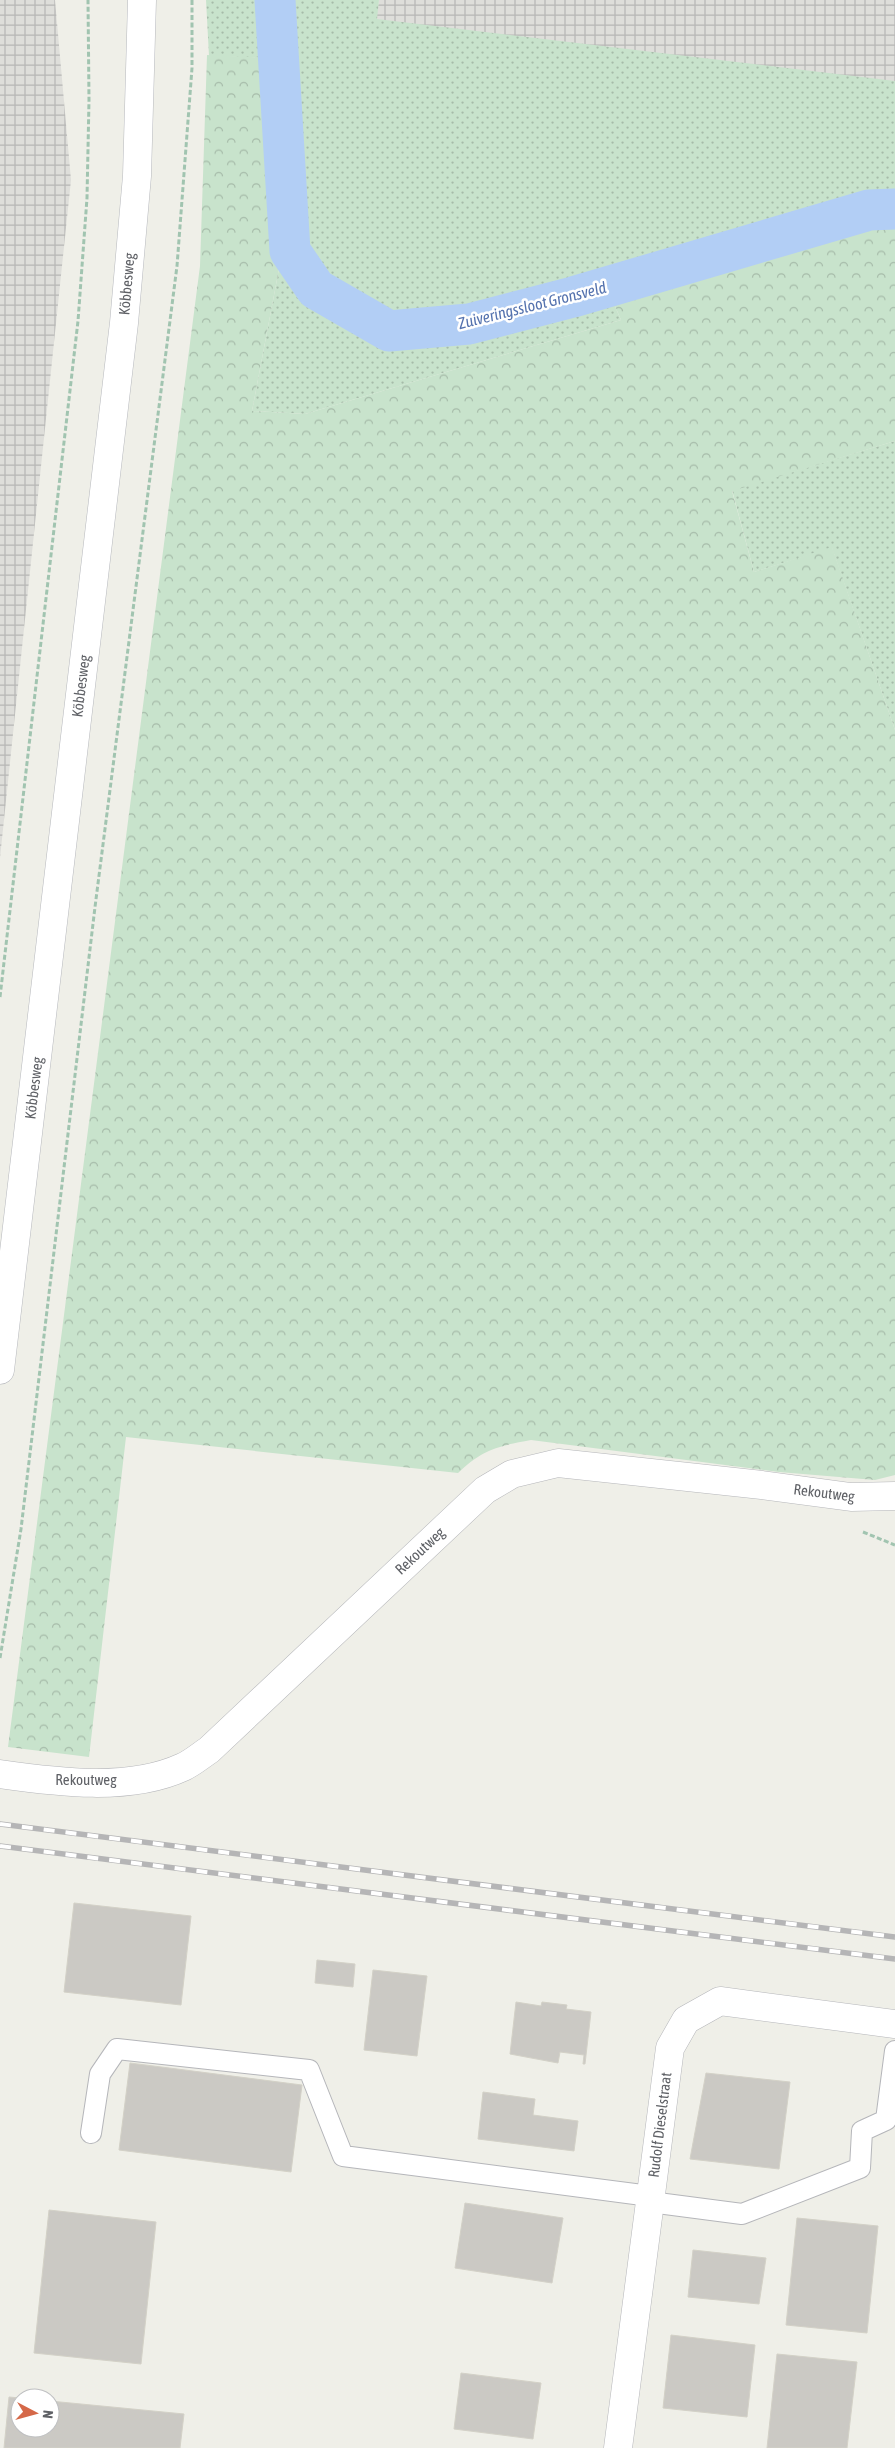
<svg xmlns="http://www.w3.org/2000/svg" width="895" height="2448" font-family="'Asap Condensed',sans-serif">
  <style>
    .industrial { fill: url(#industrial-grid) }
    .grass { fill: url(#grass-dots) }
    .forest { fill: url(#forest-crowns) }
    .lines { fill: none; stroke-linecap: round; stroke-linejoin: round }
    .canal { stroke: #b2cef5; stroke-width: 41 }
    .building { fill: #cbc9c4; stroke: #d3d1c7 }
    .lane-casing { stroke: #b5b6ba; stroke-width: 22 }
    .street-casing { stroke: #b5b6ba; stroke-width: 29 }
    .secondary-casing { stroke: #b6b8bd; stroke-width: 29 }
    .path { stroke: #a1c4b0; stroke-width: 3; stroke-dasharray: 5 2.5; stroke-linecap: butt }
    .lane { stroke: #fff; stroke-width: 20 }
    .street { stroke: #fff; stroke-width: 28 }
    .secondary { stroke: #fff; stroke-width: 28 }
    .rail-casing { stroke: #b5b5b6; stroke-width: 5.5 }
    .rail { stroke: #fff; stroke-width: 4; stroke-dasharray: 11; stroke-linecap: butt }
    .labels { text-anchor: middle; stroke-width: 5; stroke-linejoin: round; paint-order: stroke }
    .street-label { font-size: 15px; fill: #5f6166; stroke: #fff }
    .water-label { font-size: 16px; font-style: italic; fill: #5472ae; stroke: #fff }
  </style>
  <defs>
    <pattern id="industrial-grid" width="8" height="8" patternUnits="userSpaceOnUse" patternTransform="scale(1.25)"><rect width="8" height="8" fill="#dededa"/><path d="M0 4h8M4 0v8" fill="none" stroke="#b7b7b5"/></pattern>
    <pattern id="grass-dots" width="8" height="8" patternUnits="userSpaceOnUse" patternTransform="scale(1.25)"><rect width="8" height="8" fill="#c8e3cc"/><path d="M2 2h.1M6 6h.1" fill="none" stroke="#a6bba9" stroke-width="1.8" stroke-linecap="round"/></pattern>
    <pattern id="forest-crowns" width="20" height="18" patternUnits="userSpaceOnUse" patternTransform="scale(1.25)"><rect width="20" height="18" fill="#c8e3cc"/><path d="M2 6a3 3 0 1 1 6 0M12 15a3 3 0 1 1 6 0" fill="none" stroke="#a6bba9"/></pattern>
  </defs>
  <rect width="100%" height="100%" fill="#efefe8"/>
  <path class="industrial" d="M0,0H55L71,180L0,858Z
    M379,0H895V204L863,206L424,333L376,19Z"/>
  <path class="grass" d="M206,0H379L377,19L895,81V204H886L604,281L621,320L305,414L252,411L282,253L274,58L209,56Z
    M895,441V730L832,548L754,572L732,490Z"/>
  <path class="forest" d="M207,55L274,58L282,253L252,411L305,414L621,320L604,281L863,206L895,204V441L732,491L754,572L832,547L895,730V1475L875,1480L779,1472L531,1440C497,1446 482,1450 458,1473L126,1437L89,1757L8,1747L200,266Z"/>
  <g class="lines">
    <path class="canal" d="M275,0L290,251L316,289L389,331L469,324L573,297L869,210L895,209"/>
  </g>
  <path class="building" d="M74,1903L191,1916L181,2005L64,1992Z
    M317,1960L355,1964L353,1987L315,1983Z
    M373,1970L427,1976L417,2056L364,2050Z
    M516,2002L541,2006L542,2002L567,2005L566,2009L591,2012L585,2064H583L584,2055L560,2052L558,2063L510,2054Z
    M130,2063L302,2085L291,2172L119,2150Z
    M706,2073L790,2082L779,2169L690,2159Z
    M483,2092L535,2099L533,2115L578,2121L574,2151L478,2139Z
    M465,2203L563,2218L552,2283L455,2268Z
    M49,2210L156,2222L141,2364L34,2353Z
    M797,2218L878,2226L867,2333L786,2325Z
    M693,2250L766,2258L759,2304L688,2297Z
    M671,2335L755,2345L747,2417L663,2408Z
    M777,2354L857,2362L847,2448H767Z
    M461,2373L541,2383L533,2439L454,2429Z
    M9,2397L20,2398V2428H50V2401L184,2414L180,2448H4Z"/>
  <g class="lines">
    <g class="lane-casing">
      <path id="lane" d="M91,2133L100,2074L117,2049L309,2070L343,2156L650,2196
        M650,2202L742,2214L860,2168L862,2131L886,2120L895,2051"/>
    </g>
    <g class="street-casing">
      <path id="street" d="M0,1774C57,1782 129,1792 183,1767C192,1763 200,1756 209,1750L485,1490L512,1474L558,1463L762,1485L851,1497L895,1496
        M618,2448L670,2048L686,2020L720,2001L895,2024"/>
    </g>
    <g class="secondary-casing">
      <path id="secondary" d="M0,1370L124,323L137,176L142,0"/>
    </g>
    <path class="path" d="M0,997L78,321L87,198L89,100L88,0
      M863,1532L895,1545
      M0,1658L21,1529L95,907L177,266L192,68V0"/>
    <use href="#lane" class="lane"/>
    <use href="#street" class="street"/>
    <use href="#secondary" class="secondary"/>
    <g class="rail-casing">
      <path id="rail" d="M0,1824L895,1937
        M0,1846L895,1959"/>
    </g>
    <use href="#rail" class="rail"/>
  </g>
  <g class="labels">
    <g class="street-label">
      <text transform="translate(127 284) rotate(-85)" y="5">Köbbesweg</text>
      <text transform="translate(81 686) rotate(-83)" y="5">Köbbesweg</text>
      <text transform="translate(34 1088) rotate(-83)" y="5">Köbbesweg</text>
      <text transform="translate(824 1493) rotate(7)" y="5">Rekoutweg</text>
      <text transform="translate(420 1551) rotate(-43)" y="5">Rekoutweg</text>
      <text x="86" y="1785">Rekoutweg</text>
      <text transform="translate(660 2125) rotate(-83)" y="5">Rudolf Dieselstraat</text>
    </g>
    <g class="water-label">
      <text transform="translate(532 305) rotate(-14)" y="6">Zuiveringssloot Gronsveld</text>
    </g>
  </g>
  <g transform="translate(35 2413) rotate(96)"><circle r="24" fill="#ffffff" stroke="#bfc0c2"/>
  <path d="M0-4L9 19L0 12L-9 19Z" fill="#d56848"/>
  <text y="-8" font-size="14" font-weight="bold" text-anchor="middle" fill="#5f6166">N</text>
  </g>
</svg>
